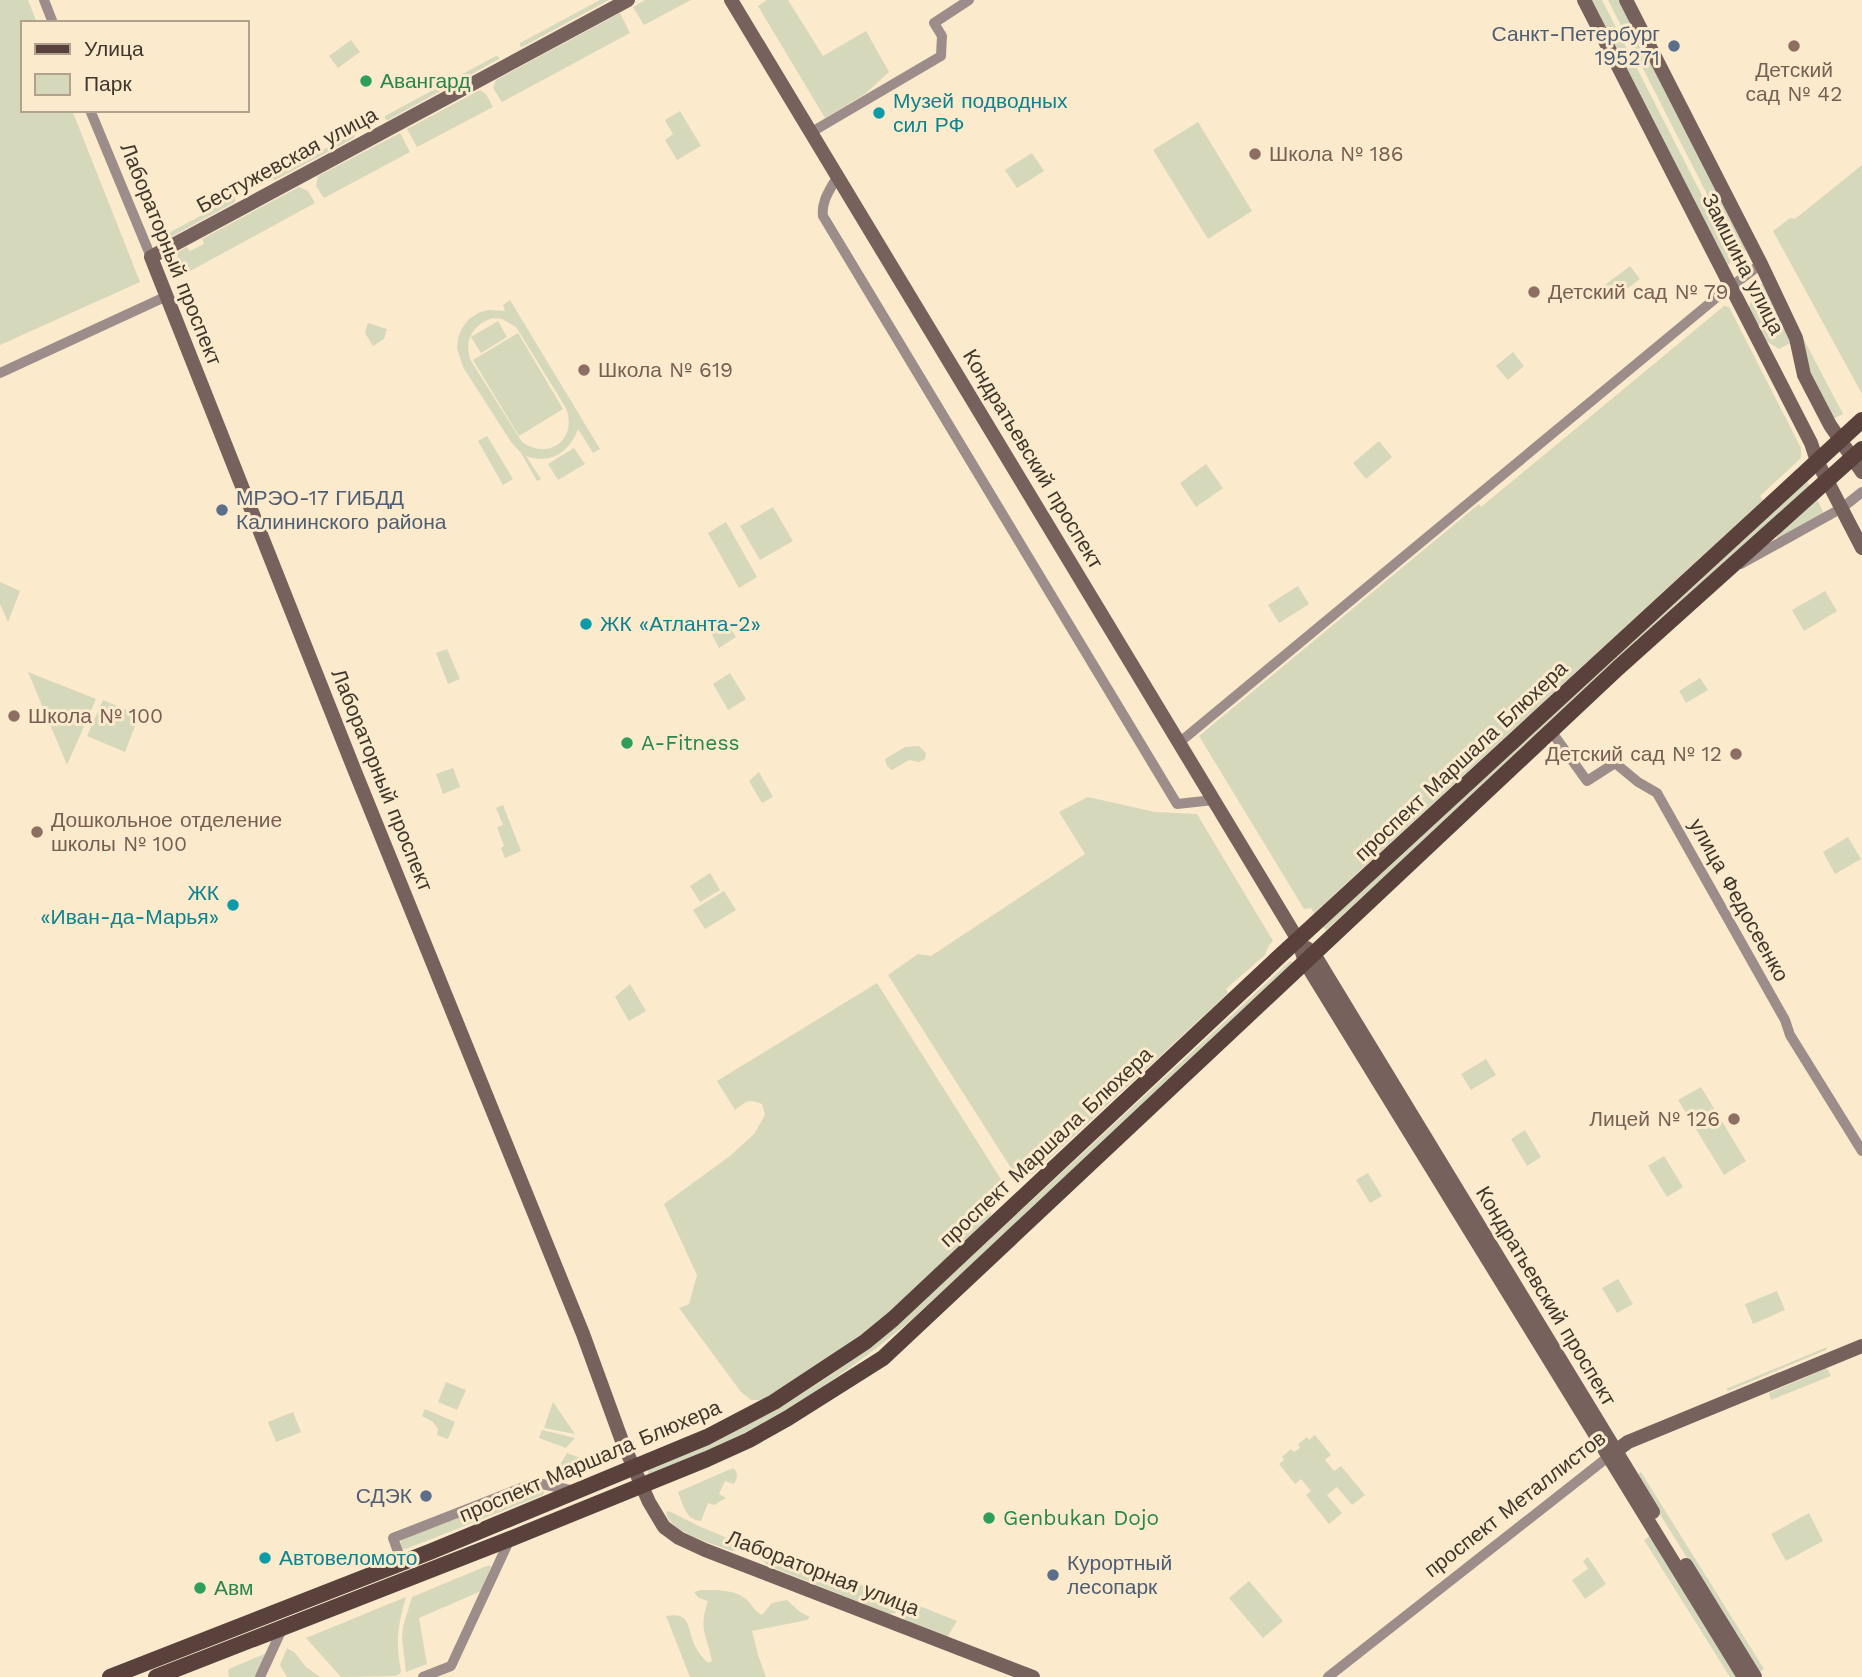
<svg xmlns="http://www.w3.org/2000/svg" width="1862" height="1677" font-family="'Work Sans',sans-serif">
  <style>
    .green { fill: #d5d8ba; fill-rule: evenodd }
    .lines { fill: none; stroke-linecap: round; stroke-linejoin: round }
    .street { stroke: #9d8d8a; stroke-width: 10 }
    .secondary { stroke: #76615c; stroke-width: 14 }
    .primary { stroke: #5a413c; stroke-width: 16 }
    .service-dot { fill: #5c6f8a; stroke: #fceacd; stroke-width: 2.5 }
    .education-dot { fill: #8d6e63; stroke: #fceacd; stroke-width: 2.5 }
    .leisure-dot { fill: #2e9e5b; stroke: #fceacd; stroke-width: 2.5 }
    .culture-dot { fill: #0f9aa8; stroke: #fceacd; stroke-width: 2.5 }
    .labels { text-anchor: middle; stroke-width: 6; stroke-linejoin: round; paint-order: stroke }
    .service-label { font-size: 21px; fill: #4e5e75; stroke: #fceacd; text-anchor: end }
    .education-label { font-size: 21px; fill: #785e54; stroke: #fceacd; text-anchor: start }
    .leisure-label { font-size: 21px; fill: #27864d; stroke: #fceacd; text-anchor: start }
    .culture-label { font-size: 21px; fill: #0d838f; stroke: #fceacd; text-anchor: start }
    .street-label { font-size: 21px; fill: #3e372c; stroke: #fceacd }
  </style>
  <rect width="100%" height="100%" fill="#fceacd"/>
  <path class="green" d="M0,0H28L37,23H23V110H72L140,282L0,345Z
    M600,0H609L522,47L520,46V43Z
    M645,0H691L644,25L633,7Z
    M767,0H788L823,56L866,31L889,72L865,94L825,118L758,6Z
    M1590,0H1602L1735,260L1727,265Z
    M1608,0H1620L1746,250L1739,257Z
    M620,13L630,33L502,102L493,88L496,80Z
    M351,40L360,52L338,68L329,56Z
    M496,56L499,57V59L388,120L385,119V116Z
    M480,90L486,94L493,107L417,147L407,129Z
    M680,111L701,146L677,160L665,140L673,134L665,120Z
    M1198,122L1252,211L1208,239L1153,150Z
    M400,133L410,152L324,198L316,186L318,176Z
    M352,134L355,135L354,138L275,180L272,179L273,177Z
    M1032,153L1044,171L1017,188L1005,170Z
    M1862,165V394L1773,231L1790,218L1795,219Z
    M299,187L308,191L315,203L181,276L174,260L178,257L176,253L187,247L190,251L204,244L202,239Z
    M235,197V202L169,238L167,234Z
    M1630,266L1640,279L1615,298L1605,285Z
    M1764,283L1792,342L1779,349L1763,339L1746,307L1749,306L1760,285Z
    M510,300L600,449L593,453L578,429C570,452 550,465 526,456L541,479L537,481L521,453L511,442L463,367L457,348L458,338L462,328L469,319L480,312L489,310L505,311L503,305ZM493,318L502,319L516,327L566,408C578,439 549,461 522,442L471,361C463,341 473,324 493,318Z
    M1724,306L1729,307L1801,448V457L1799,460L1760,496L1763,500L1314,913L1311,908L1304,909L1199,736L1479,504L1481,507Z
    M498,321L507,337L481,353L471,337Z
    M368,323L387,329L384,339L373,346L365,333Z
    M518,333L563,409L519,436L473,360Z
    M1802,336L1843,414L1833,419L1808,372Z
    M1513,352L1524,366L1508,380L1496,366Z
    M487,436L513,479L503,485L478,441Z
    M1379,441L1392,457L1366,479L1353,463Z
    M574,448L585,464L558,480L548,464Z
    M1206,464L1223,488L1196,507L1180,483Z
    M1807,481L1810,486L1326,930L1323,927Z
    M1817,499L1824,514L1778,538L1776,537Z
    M773,507L793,541L760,560L740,526Z
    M726,522L757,577L739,588L708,533Z
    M0,582L20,591L8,622L0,604Z
    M1298,586L1309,604L1279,623L1268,605Z
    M1825,591L1837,611L1804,631L1792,610Z
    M723,616L736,637L719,648L710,631L714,622Z
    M447,649L460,679L448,684L436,653Z
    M28,672L96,699L67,765Z
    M730,673L746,699L728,710L713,684Z
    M1700,678L1708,690L1686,703L1679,691Z
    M103,700L129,711L135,726L125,752L87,736Z
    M919,746L926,753L925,759L919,762L909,760L892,770L887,766L885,759L905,747Z
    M453,768L460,787L443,794L436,774Z
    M759,772L773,797L762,803L749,781Z
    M1088,797L1155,812L1197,814L1273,941L1269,945L1265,955L1226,989L1228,993L1033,1174L1024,1177L1016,1174L1011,1168L888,975L918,954L931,956L1085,854L1059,812Z
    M503,805L521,851L505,858L501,848L504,846L497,827L503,825L496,808Z
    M1848,837L1861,859L1835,874L1823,852Z
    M710,873L720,890L700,902L690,886Z
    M724,891L736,910L705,929L693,910Z
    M1290,961L1293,963L1286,972L908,1323C843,1376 775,1422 698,1454C682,1461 664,1472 648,1474V1470C689,1451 731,1433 771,1412C819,1386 862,1353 904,1319Z
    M877,983L1004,1184L1005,1194L991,1209V1216L884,1318L827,1359L762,1400H751L741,1392L679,1308L689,1304L697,1275L664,1204L730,1156L754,1134L765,1115L762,1104C748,1098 747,1101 735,1110L717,1081Z
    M630,984L646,1011L629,1021L615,997Z
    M1486,1059L1496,1075L1471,1090L1461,1074Z
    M1701,1087L1746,1161L1724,1175L1678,1100Z
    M1525,1130L1541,1157L1527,1166L1511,1139Z
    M1664,1156L1683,1187L1667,1197L1648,1166Z
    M1368,1173L1382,1196L1370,1203L1356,1180Z
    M1618,1279L1633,1304L1617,1313L1602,1288Z
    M1777,1291L1785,1310L1753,1324L1745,1304Z
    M1827,1347L1826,1350L1728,1391L1726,1389Z
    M1827,1368L1831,1376L1771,1400L1769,1393Z
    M446,1382L466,1390L457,1410L438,1402Z
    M553,1402L575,1434L544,1428Z
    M425,1409L455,1422L448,1439L437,1435L438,1429L433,1422L422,1416Z
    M293,1412L301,1432L276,1442L268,1422Z
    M542,1430L575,1438L566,1448L539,1438Z
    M1315,1435L1331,1455L1325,1460L1334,1471L1341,1466L1365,1495L1352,1505L1337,1487L1327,1495L1342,1513L1329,1524L1306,1495L1311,1491L1301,1479L1295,1484L1279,1464L1284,1460L1282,1457L1291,1449L1294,1452L1300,1448L1298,1444L1307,1437L1309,1440Z
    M567,1453L591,1462V1463C579,1471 573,1479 558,1476L555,1473Z
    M733,1468C739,1472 737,1479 734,1484L725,1481L719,1494L726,1498L714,1505L708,1503L701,1521C686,1520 683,1505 678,1492Z
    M1641,1472L1764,1669L1759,1673L1636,1476Z
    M531,1489H541L544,1492L543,1495L406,1549H402L400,1543L402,1540Z
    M669,1511L701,1527L737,1542L739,1545L737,1550L732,1551C714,1544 669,1533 666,1512Z
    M1809,1513L1823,1541L1786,1561L1771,1534Z
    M1650,1536L1738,1677H1730L1644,1540Z
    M763,1549L900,1599L896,1613L890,1614L769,1566L759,1558L756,1550Z
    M1588,1557L1606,1584L1585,1599L1572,1580L1588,1569L1583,1561Z
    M489,1565L491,1567L481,1591L419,1618L427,1664L406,1672L402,1638L403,1627L412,1597Z
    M1249,1581L1283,1621L1263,1638L1229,1598Z
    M701,1590C717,1590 733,1589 746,1599C752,1604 754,1611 762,1615L772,1603L787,1600L800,1612L810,1617L807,1620L752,1631L758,1655L766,1677H690L666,1616C691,1612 687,1627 694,1644C698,1652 702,1657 708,1663L712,1661C707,1634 698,1631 708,1601L699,1598L694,1592Z
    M406,1597C398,1624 395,1643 401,1671L400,1674L395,1676L341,1677L306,1638Z
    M907,1601L957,1621L946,1639L902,1619L901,1616Z
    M287,1648L295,1653L306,1667L320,1677H287L280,1665Z
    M267,1653L257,1677H229L228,1670L231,1668Z"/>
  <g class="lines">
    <path class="street" d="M44,0L53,23
      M90,110L151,257
      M810,133L941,56L942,36L934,23L969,0
      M837,177C830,190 821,201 823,216L1177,804L1214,800
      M0,373L167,296
      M1741,564L1842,508L1862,492
      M1551,731L1587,781L1615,763L1638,782L1657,793L1785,1020L1790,1035L1862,1151
      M1180,742L1716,298L1761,264
      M402,1563L393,1538L529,1485L537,1483L575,1491
      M260,1677L283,1627
      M423,1677L451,1666L510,1539
      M1328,1677L1608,1457"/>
    <path class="secondary" d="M628,0L151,257L354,769L583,1334L622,1441L649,1502L664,1527L679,1538L705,1550L1033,1677
      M731,0L1298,940L1305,962L1744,1677
      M1584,0L1811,443L1817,461L1862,548
      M1626,0L1761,264L1796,338L1804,375L1830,425L1862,472
      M1307,948L1314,954L1653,1512
      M1609,1456L1628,1442L1862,1346
      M1686,1565L1755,1677"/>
    <path class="primary" d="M110,1677L432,1551L707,1437L774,1402L865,1342L893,1319L1281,955L1862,420
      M156,1677L510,1539L707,1459L749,1440L788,1418L883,1358L1618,668L1862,449"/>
  </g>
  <g class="service-dot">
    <circle cx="1674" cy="46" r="7"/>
    <circle cx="222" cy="510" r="7"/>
    <circle cx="426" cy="1496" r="7"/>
    <circle cx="1053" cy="1575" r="7"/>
  </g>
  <g class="education-dot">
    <circle cx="1794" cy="46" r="7"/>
    <circle cx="1255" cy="154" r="7"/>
    <circle cx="1534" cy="292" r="7"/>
    <circle cx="584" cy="370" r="7"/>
    <circle cx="14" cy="716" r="7"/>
    <circle cx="1736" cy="754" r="7"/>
    <circle cx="37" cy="832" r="7"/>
    <circle cx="1734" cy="1119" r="7"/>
  </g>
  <g class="leisure-dot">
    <circle cx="366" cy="81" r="7"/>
    <circle cx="627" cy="743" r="7"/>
    <circle cx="989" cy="1518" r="7"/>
    <circle cx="200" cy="1588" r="7"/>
  </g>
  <g class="culture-dot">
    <circle cx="879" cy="113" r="7"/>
    <circle cx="586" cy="624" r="7"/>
    <circle cx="233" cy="905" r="7"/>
    <circle cx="265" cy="1558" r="7"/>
  </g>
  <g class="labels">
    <g class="service-label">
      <text x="1660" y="41">Санкт-Петербург<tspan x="1660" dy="24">195271</tspan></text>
      <text x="236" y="505" text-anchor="start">МРЭО-17 ГИБДД<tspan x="236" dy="24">Калининского района</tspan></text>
      <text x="412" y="1503">СДЭК</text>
      <text x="1067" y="1570" text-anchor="start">Курортный<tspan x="1067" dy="24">лесопарк</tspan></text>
    </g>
    <g class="education-label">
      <text x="1794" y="77" text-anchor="middle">Детский<tspan x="1794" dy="24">сад № 42</tspan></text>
      <text x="1269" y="161">Школа № 186</text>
      <text x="1548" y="299">Детский сад № 79</text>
      <text x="598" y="377">Школа № 619</text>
      <text x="28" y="723">Школа № 100</text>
      <text x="1722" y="761" text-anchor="end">Детский сад № 12</text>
      <text x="51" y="827">Дошкольное отделение<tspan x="51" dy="24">школы № 100</tspan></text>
      <text x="1720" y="1126" text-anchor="end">Лицей № 126</text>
    </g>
    <g class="leisure-label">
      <text x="380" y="88">Авангард</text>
      <text x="641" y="750">A-Fitness</text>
      <text x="1003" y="1525">Genbukan Dojo</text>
      <text x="214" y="1595">Авм</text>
    </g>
    <g class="culture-label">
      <text x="893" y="108">Музей подводных<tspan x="893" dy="24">сил РФ</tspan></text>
      <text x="600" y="631">ЖК «Атланта-2»</text>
      <text x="219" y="900" text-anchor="end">ЖК<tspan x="219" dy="24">«Иван-да-Марья»</tspan></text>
      <text x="279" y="1565">Автовеломото</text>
    </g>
    <g class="street-label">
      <text transform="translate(287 160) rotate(-28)" y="7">Бестужевская улица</text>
      <text transform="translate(171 254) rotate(68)" y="7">Лабораторный проспект</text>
      <text transform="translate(1743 264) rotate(63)" y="7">Замшина улица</text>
      <text transform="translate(1033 459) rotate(59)" y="7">Кондратьевский проспект</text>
      <text transform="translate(1461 761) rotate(-43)" y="7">проспект Маршала Блюхера</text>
      <text transform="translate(382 780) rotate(68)" y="7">Лабораторный проспект</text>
      <text transform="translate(1739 900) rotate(61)" y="7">улица Федосеенко</text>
      <text transform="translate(1046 1147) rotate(-43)" y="7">проспект Маршала Блюхера</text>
      <text transform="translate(1546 1296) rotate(59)" y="7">Кондратьевский проспект</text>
      <text transform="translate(590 1461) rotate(-23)" y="7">проспект Маршала Блюхера</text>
      <text transform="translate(1515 1504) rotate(-38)" y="7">проспект Металлистов</text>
      <text transform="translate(823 1573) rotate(21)" y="7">Лабораторная улица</text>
    </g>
  </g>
  <rect x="21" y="21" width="228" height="91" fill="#fceacd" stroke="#b0a28d" stroke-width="2"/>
  <rect x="35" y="44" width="35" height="10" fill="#5a413c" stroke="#b0a28d" stroke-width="2"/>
  <text x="84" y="56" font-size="21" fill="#3e372c">Улица</text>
  <rect x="35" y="74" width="35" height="21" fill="#d5d8ba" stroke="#b0a28d" stroke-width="2"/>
  <text x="84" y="91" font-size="21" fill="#3e372c">Парк</text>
</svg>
